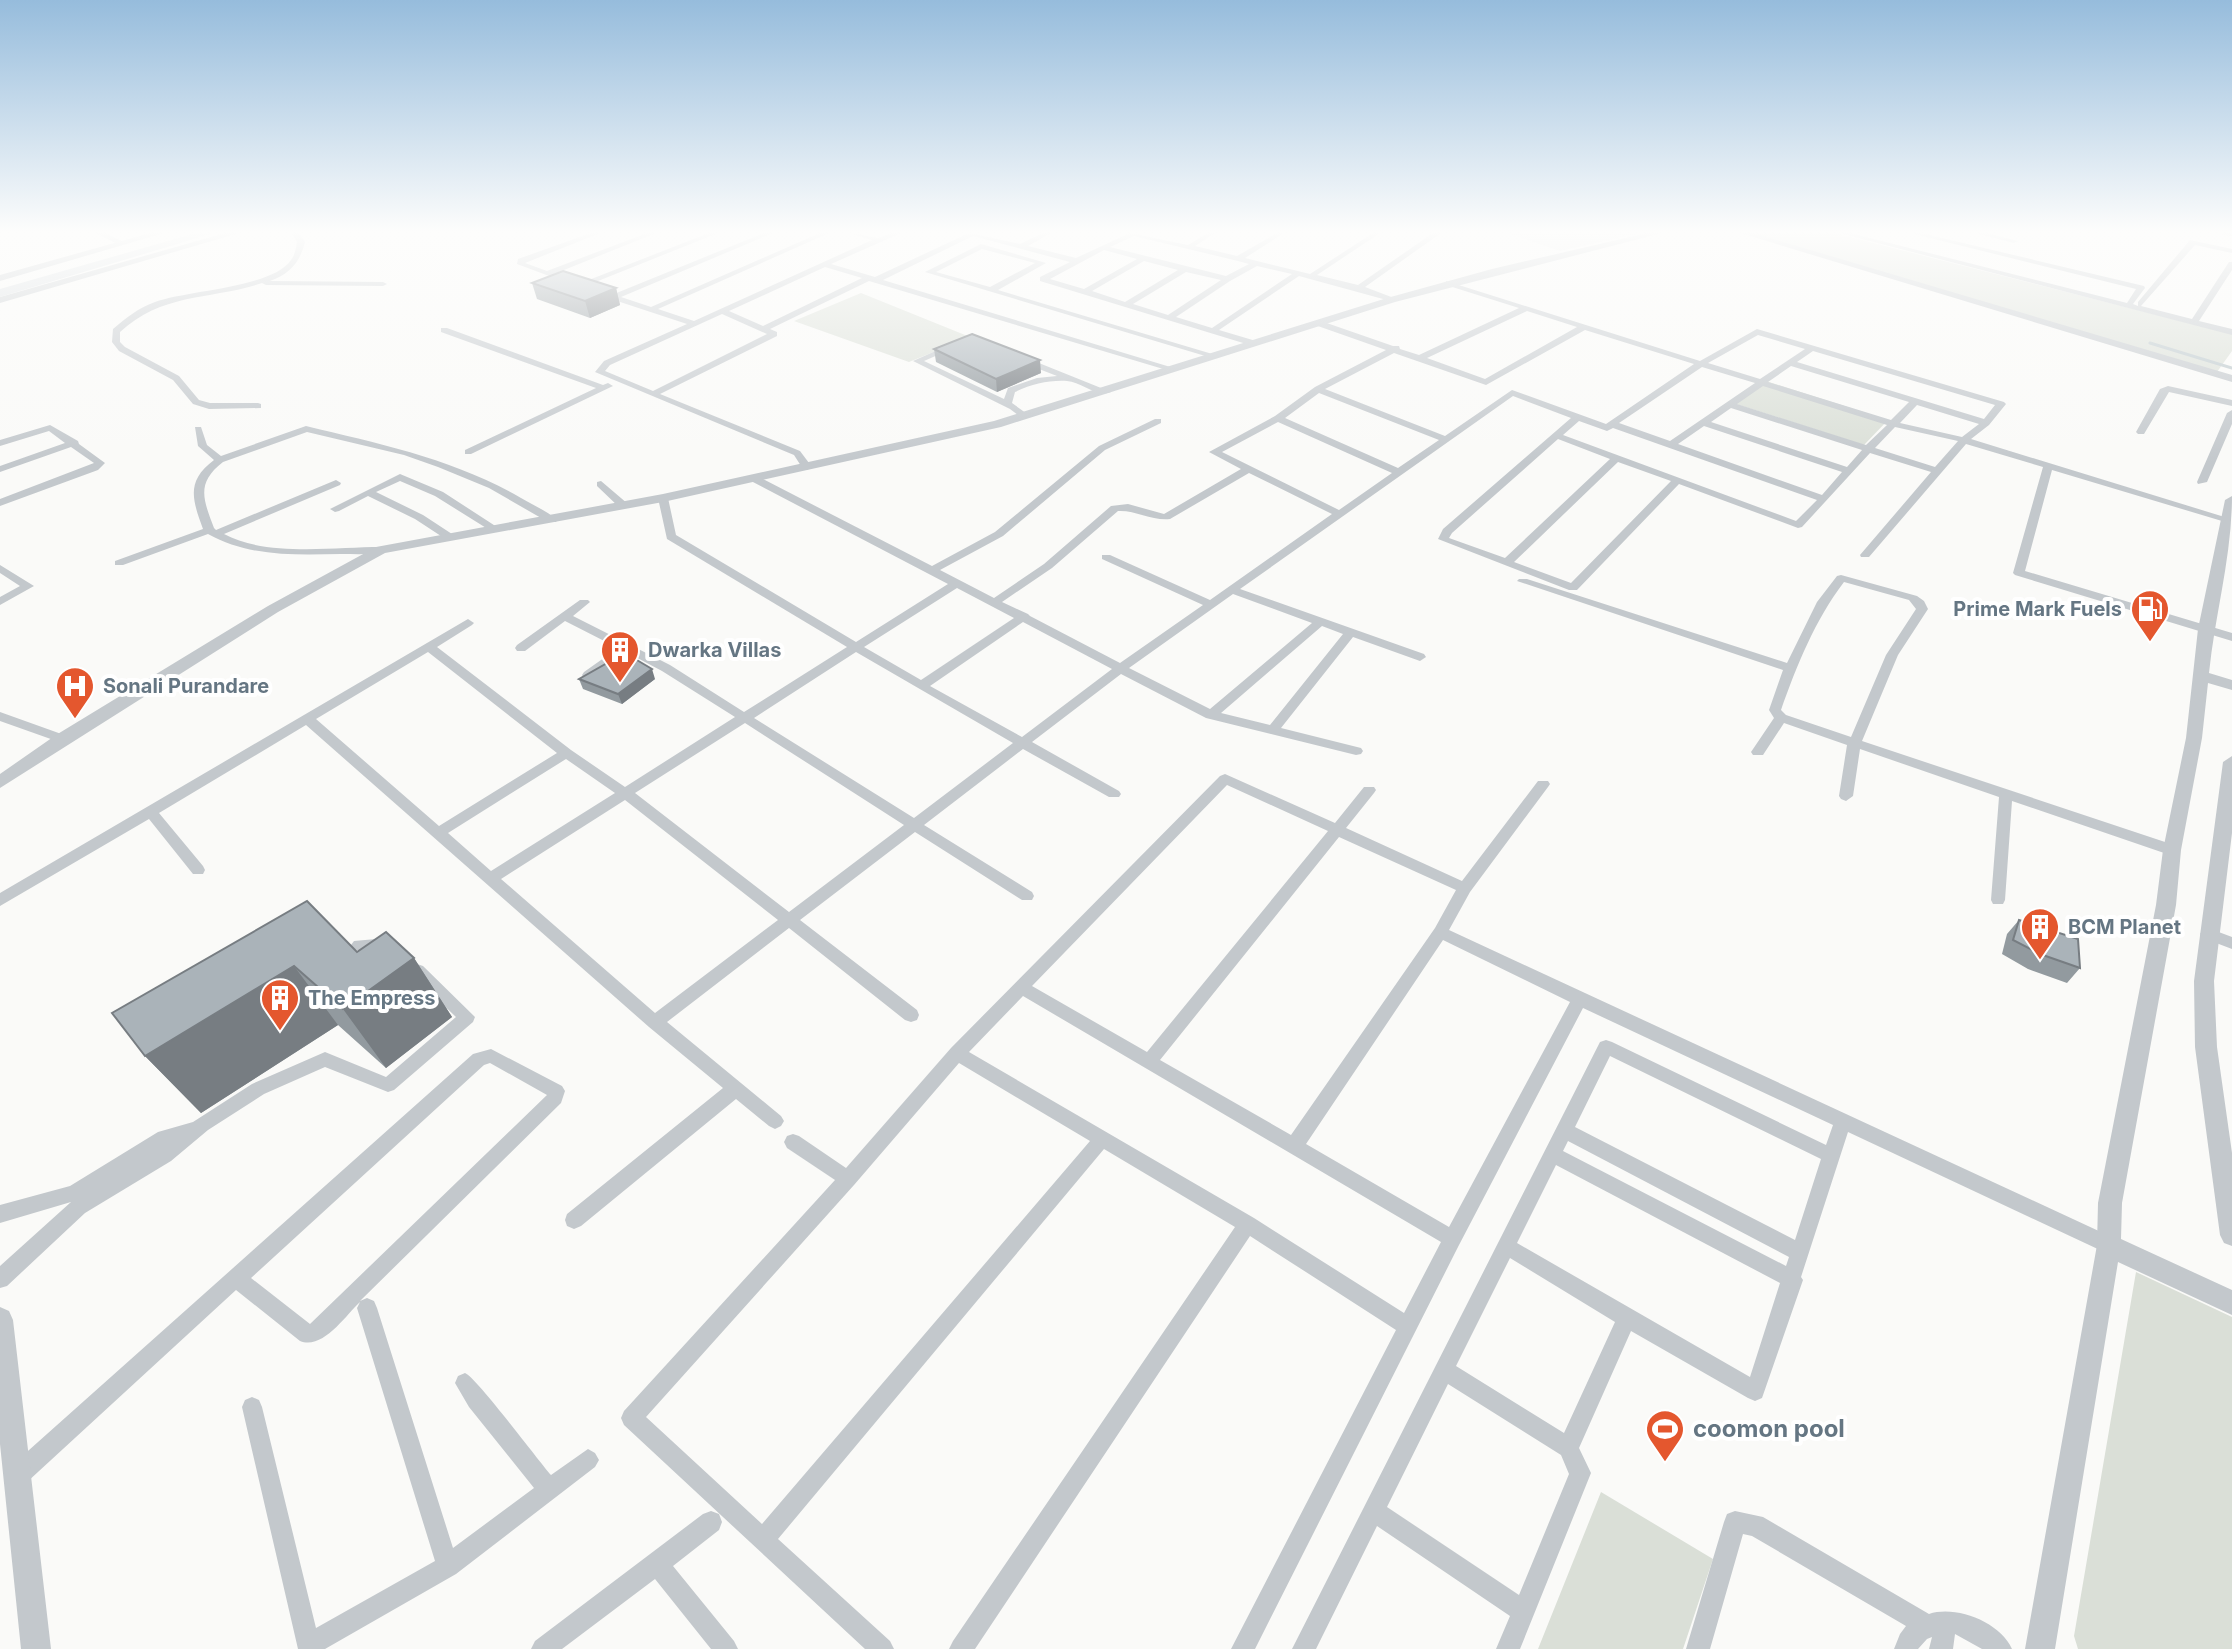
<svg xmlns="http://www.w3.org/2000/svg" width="2232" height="1649" font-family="Inter,sans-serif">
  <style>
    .built { fill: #e8e9e9 }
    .green { fill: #dadfd7 }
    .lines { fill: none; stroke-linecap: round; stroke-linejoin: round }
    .stream { stroke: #bbc7cb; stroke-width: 3 }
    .minor { fill: #c3c8cc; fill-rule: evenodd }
    .tertiary { fill: #c3c8cc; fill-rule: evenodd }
    .trunk { fill: #d6dbdf; fill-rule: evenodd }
    .wall { fill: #929a9f }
    .shaded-wall { fill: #777d82 }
    .building { fill: #aab3b9; stroke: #777d82; stroke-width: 2 }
    .labels { text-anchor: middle; stroke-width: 8; stroke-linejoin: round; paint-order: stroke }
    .poi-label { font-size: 20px; font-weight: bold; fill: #657683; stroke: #fff; text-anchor: start }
    .near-poi-label { font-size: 24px; font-weight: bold; fill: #657683; stroke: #fff; text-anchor: start }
  </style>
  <rect width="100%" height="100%" fill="#fafaf8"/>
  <path class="built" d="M1507,233H1641L1560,251Z"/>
  <path class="green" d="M1751,233H1834L2232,334V351L2217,372Z
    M861,293L970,337L909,362L794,321Z
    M1766,381L1888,420L1864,445L1736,404Z
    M2136,1272L2232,1317V1649H2078L2074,1636Z
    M1601,1492L1713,1559L1683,1649H1538Z"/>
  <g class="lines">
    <path class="stream" d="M2150,343L2232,368"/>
    <path class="minor" d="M96,233H105L126,243L119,245Z
      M292,233H299L305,242C300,262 290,274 270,281L383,282L387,284L383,286L266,285L262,283C211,300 163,292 120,332V342L125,347L179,376L199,400L210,403H258L261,404V408L209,409L193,404L173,380L119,351L112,342L113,329C126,318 138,308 155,302C188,290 272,288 291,260C295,255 296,248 297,242Z
      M591,233H600L525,263L547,271L647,233H656L554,274L571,279L572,281L568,283L517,264L518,259Z
      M709,233H718L583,287L576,285Z
      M764,233H773L621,297L651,307L820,233H829L658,309L694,321L872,240L850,233L879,238L892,233H901L831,264L875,277L969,233L1020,244L1043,233H1051L1028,246L1076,258L1130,233L1188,245L1208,233H1215L1195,246L1237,256L1277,233H1284L1245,258L1310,274L1373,233H1380L1317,275L1358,285L1433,233H1441L1365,287L1394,298V302L1299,276L1219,330L1256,341L1257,343L1253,346L1040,281V277L1070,262L973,236L883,280L1177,369L1170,371L869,281L770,329L777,332V336L660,394L800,451L812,467L807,470L803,469L794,455L595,372L604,361L687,324L599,295V291L614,294ZM1134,236L1238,261L1249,264L1226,276L1110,247ZM1104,250L1137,259L1084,289L1050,279ZM1144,261L1178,270L1125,302L1092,291ZM1257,266L1292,274L1212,328L1176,317L1230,281ZM825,267L862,278L763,326L729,311ZM1186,272L1221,280L1168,315L1133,304ZM722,314L767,334L653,391L605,371L610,365Z
      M1839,233H1850L2127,303L2136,289L1910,233H1921L2144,286L2145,288L2133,304L2138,306V302L2190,240L2232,249V253L2195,245L2141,306L2192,319L2229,262H2232V270L2199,321L2232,329V335Z
      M1975,233H1986L2018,241L2014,243Z
      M2222,233H2232V236L2223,235Z
      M981,244L1046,263L998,290L1219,356L1212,358L925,272ZM982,249L1035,263L990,287L936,272Z
      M1446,281L1700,361L1757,329L2004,402L2006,404L1989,425L1971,439L2231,519L2226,522L2222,521L2052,470L2025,571L2232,633V641L2015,575L2013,573L2043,467L1966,444L1869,557H1861L1860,555L1931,472L1870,453L1802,527L1798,528L1679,484L1577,590H1569L1438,539L1443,529L1571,418L1513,396L1240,589L1424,654L1426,657L1420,661L1353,637L1281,728L1361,748L1363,751L1361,754L1356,755L1206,718L1121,674L1032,742L1119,791L1121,794L1119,797H1109L1023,749L924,825L1032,892L1034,896L1032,900H1022L915,832L800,920L917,1010L919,1015L917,1020L911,1022L905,1020L789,928L667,1022L781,1116L784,1121L781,1126L775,1129L769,1126L736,1099L581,1226L574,1229L567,1226L565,1220L567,1214L723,1088L649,1027L306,725L159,813L203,866L205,870L203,874H193L149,819L0,906V893L468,619L474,623L472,625L437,647L571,750L625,787L735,717L662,671L628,653L592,678H584L582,675L584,672L618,648L565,621L525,651H517L515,648L517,645L580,600H588L590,602L573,616L670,665L744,712L847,647L667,539L658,498L659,496H667L668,498L676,535L856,642L948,584L751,481V477H759L932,566L995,532L1099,446L1155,419H1161V423L1105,450L1003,536L940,570L994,598L1044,564L1111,506L1128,504L1164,514L1241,469L1209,452L1275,416L1315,387L1386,350L1315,325V321H1321L1393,346H1399L1400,349L1419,355L1519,308L1446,285ZM1527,311L1577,327L1485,379L1427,358ZM1585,330L1694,364L1606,424L1512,390L1445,436L1325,389L1394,353L1486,385ZM1758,335L1805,349L1760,379L1708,363ZM1813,351L1995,405L1984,419L1797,362ZM1791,366L1909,402L1891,420L1768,382ZM1702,367L1755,383L1670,441L1619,423ZM1763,386L1887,425L1866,445L1737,404ZM1319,393L1439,440L1398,468L1285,418ZM1917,405L1979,424L1962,437L1900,423ZM1731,408L1862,450L1847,467L1711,422ZM1579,421L1607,431L1613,428L1817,500L1796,521L1563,435ZM1278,422L1392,473L1339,510L1222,452ZM1704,426L1842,472L1822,495L1678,444ZM1895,427L1958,441L1935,467L1875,448ZM1558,439L1610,459L1505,558L1449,538L1452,533ZM1618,462L1671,481L1571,583L1514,562ZM1249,473L1332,514L1210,600L1110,555H1102V559L1203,605L1120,663L1030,616L1028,614L1002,602L1052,568L1118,511C1136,510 1152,521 1170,519ZM957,588L1014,618L921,680L864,647ZM1233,594L1312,623L1210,709L1129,668ZM1023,622L1112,669L1022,737L930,686ZM1322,626L1343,634L1270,725L1221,713ZM428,652L557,753L439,826L316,719ZM856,652L1013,743L914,818L754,718ZM745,723L904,825L789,912L635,793ZM566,759L615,793L491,871L448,833ZM625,800L778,920L655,1013L501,879Z
      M441,328H447L603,385L608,383L613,386L471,454H465V450L596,388L441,332Z
      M949,345L956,347L924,361L1004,399L1008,388L1037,378L1057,376L1021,362L1020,360L1024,357L1111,392C1098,398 1081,382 1067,381C1049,380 1032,384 1015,392L1012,403L1030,416L1022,418L1010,409L913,361Z
      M2168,386L2232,400V406L2169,392L2144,434H2138L2136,432L2160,389Z
      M2232,410V424L2207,482L2198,484L2197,482L2227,413Z
      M50,425L78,441L79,444L105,463L98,470L0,506V499L94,463L71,447L0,472V466L65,443L49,431L0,446V440Z
      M306,426C380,444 454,459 521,498C533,505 547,511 557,520L556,522H548L489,488L438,467L404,455L307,432L223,462C196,483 203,499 214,528L216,530L336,480L341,483L340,485L224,534C266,557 334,547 381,547L386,550L385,552C371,555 356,554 341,554C296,555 249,557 208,534L123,565H115V561L203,529C192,499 186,481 214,460L198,446L195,427H201L207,445L221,456Z
      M400,474L443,492L500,529L495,532L491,531L435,496L400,481L376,492L423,515L452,534V538H444L415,519L368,496L339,511L335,512L330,509Z
      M601,481L628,504V508H620L597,486V482Z
      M0,565L34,586L0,605V597L20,586L0,573Z
      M1841,575L1917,596L1924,601L1928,609L1898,655L1862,741L2177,846L2179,850L2177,854H2167L2012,801L2005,900L2003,904H1993L1991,900L1999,797L1860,749L1853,796L1846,801L1841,799L1839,796L1847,745L1784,723L1763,755H1753L1751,752L1774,718L1769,710L1783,670L1517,581L1519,579H1527L1787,663L1817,602L1837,576ZM1844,582L1909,600L1916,609L1886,655L1851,737L1786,715L1781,710C1797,665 1815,620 1844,582Z
      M0,712L67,736L69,739L62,743L0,721Z
      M1225,774L1335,823L1364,787H1374L1376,790L1374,793L1346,828L1462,881L1538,781H1548L1550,784L1548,787L1470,892L1449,930L2116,1239L2118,1245L2116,1251L2109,1254L2102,1251L1848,1132L1801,1277L1803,1280L1762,1398L1755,1401L1748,1398L1631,1331L1579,1448L1591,1473L1520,1649H1496L1510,1616L1377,1526L1316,1649H1292L1600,1042L1606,1040L1612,1042L1826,1145L1833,1125L1583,1008L1459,1245L1255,1649H1231L1396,1330L1250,1236L975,1649H949L953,1641L1235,1227L1104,1149L778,1539L890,1641L894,1649H865L624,1425L621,1418L624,1411L835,1180L787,1148L784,1142L787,1136L793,1134L799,1136L846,1168L951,1048L1220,776ZM1227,785L1328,831L1147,1052L1032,986ZM1339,837L1456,890L1435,928L1291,1135L1160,1060ZM1443,940L1570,1002L1449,1227L1306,1144ZM1023,996L1441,1242L1404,1313L1254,1218L969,1052ZM1610,1056L1821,1159L1795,1240L1575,1127ZM959,1063L1090,1141L762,1524L646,1417L854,1185ZM1568,1141L1789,1257L1786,1266L1563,1151ZM1556,1165L1780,1283L1750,1377L1517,1243ZM1510,1258L1615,1322L1564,1433L1456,1366ZM1448,1384L1561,1455L1569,1474L1519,1595L1387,1507Z
      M2208,928L2232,937V949L2203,938L2200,934L2203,930Z
      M387,938L392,940L395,944L392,948C382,952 364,953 354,949L351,945L354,941Z
      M417,964L423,966L475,1017L473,1022L394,1090L388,1092L325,1067L264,1094L208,1130L171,1161L85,1213L7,1286L0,1288V1266L71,1202L0,1223V1205L70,1186L158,1132L193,1122L252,1084L325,1052L386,1077L456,1017L411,974L409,970L411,966Z
      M491,1049L562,1086L565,1091L561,1103L360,1301L367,1298L374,1301L377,1308L453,1548L534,1488L469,1407L455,1383L458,1376L465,1373C476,1377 537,1459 551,1475L588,1449L595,1453L599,1460L595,1467L456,1574L325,1649H298L242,1407L245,1400L252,1397L259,1400L262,1407L316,1628L435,1561L357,1308L360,1302C345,1316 323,1350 300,1341L236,1290L26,1483L18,1486L10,1483L7,1475L10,1467L473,1054ZM490,1063L547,1095L310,1324L251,1278L484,1065Z
      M711,1511L719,1514L722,1522L719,1530L673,1566L734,1641L738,1649H711L655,1579L562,1649H531L535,1641L703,1514Z
      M1735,1511L1763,1517L1929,1614C1956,1605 2000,1622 2012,1649H1982L1955,1634L1953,1649H1929L1932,1637L1927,1639L1918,1649H1894L1900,1634L1906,1626L1752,1536L1743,1534L1710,1649H1686L1724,1522L1727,1514Z"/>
    <path class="tertiary" d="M150,233H164L0,281V275Z
      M225,233H239L0,303V297Z
      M1647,233H1662L1395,302L1001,427L663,502L385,553L278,612L0,788V774L56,735L268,606L376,547L663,494L994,421L1387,298L1492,269Z
      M1740,233H1753L2232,375V382Z
      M2232,496C2232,556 2215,614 2209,673L2232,680V690L2208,683L2202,738L2181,850L2176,905L2122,1203L2121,1239L2232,1290V1315L2118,1262L2055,1649H2025L2097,1245L2098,1203L2156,905L2163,850L2186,738L2198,629L2225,500Z
      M2232,756V833L2214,981L2217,1047L2232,1153V1246L2224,1243L2220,1235L2195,1047L2194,981L2223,762Z
      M0,1307L9,1311L13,1320L51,1649H21L0,1444Z"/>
    <path class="trunk" d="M196,233H214L0,297V289Z"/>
  </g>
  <path class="wall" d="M532,283L616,288L620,305L590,318L537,299Z
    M934,349L1041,373L997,392L936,362Z
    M579,679H655L622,704L583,689Z
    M2019,920L2080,968L2067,983L2028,969L2002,954L2007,934Z
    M357,952L414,958L452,1017L386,1068L338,1025L201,1113L145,1056L112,1013Z"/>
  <path class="shaded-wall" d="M616,288L620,305L590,318L585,301Z
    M1040,360L1041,373L997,392L996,379Z
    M652,669L655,679L622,704L618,694Z
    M414,958L452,1017L386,1068L343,1009Z
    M294,966L338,1025L201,1113L145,1056Z"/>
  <path class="building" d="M563,271L616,288L585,301L532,283Z
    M972,334L1040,360L996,379L934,349Z
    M625,653L652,669L618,694L579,679Z
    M307,901L357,952L386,932L414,958L343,1009L294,966L145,1056L112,1013Z
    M2019,920L2078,939L2080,968L2040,954L2013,940Z"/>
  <linearGradient id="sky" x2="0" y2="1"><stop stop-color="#96bcdc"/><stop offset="0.5" stop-color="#fdfdfc"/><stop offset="1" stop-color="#fdfdfc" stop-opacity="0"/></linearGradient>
  <rect width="2232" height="463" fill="url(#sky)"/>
  <defs>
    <g id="fuel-pin" transform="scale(2)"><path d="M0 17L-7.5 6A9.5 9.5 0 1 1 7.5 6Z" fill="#e4572e" stroke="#fff"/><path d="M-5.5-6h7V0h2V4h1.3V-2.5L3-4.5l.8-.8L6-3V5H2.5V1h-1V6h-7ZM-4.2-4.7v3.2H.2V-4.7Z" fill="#fff"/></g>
    <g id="building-pin" transform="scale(2)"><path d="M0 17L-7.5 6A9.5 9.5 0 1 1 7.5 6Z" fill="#e4572e" stroke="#fff"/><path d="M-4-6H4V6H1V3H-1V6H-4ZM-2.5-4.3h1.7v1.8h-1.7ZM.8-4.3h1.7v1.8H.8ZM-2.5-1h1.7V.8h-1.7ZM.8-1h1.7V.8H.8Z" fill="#fff"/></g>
    <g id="hospital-pin" transform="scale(2)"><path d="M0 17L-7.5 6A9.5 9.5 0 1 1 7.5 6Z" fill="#e4572e" stroke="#fff"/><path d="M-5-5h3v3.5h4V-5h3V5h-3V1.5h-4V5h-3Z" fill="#fff"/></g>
    <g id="stadium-pin" transform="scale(2)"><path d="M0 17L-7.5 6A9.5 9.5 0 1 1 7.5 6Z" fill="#e4572e" stroke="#fff"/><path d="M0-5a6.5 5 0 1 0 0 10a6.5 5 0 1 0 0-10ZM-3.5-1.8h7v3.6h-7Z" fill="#fff"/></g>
  </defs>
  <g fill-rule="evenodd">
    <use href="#fuel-pin" x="2150" y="609"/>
    <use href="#building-pin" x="620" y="650"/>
    <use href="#hospital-pin" x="75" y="686"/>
    <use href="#building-pin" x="2040" y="927"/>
    <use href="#building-pin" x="280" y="998"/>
    <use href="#stadium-pin" x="1665" y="1429"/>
  </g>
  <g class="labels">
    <g class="poi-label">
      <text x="2122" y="616" text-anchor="end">Prime Mark Fuels</text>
      <text x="648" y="657">Dwarka Villas</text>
      <text x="103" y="693">Sonali Purandare</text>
      <text x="2068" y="934">BCM Planet</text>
      <text x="308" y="1005">The Empress</text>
    </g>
    <g class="near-poi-label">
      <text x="1693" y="1437">coomon pool</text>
    </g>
  </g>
</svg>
